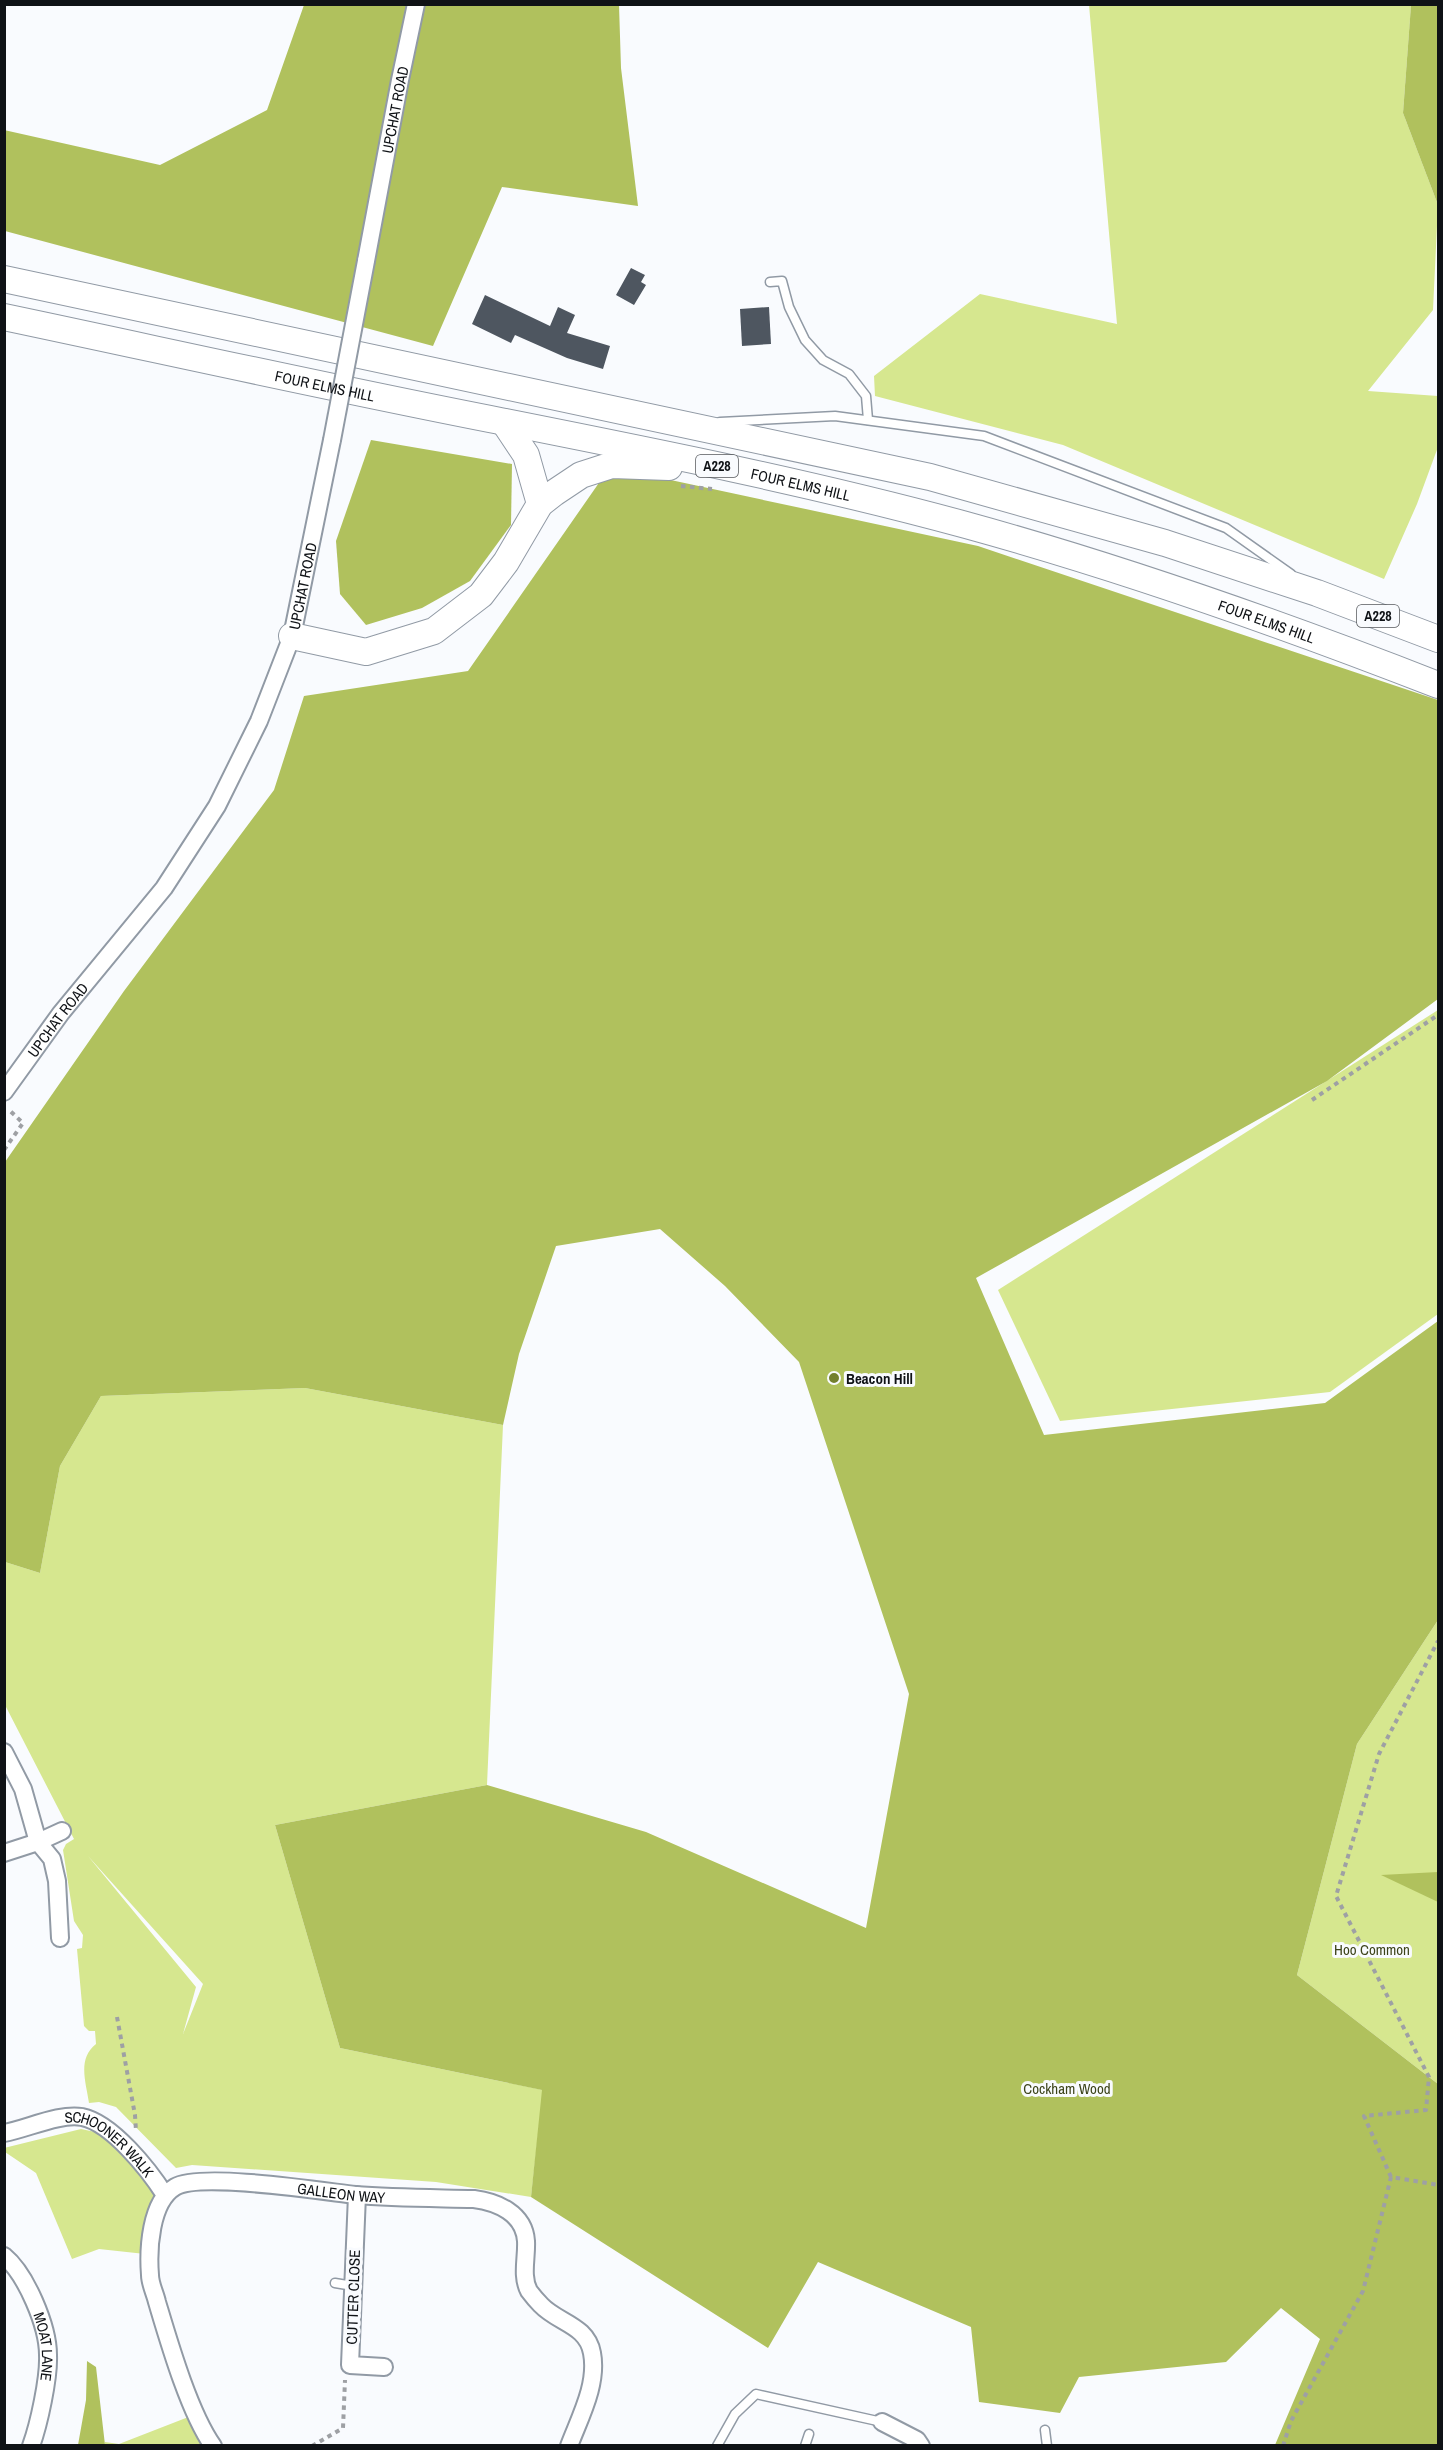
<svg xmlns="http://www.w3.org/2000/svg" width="1443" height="2450" font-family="'Archivo Narrow',sans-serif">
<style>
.green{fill:#d6e78f;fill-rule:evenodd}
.forest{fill:#b0c15d}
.building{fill:#4e5660}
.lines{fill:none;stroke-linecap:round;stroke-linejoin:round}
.lane-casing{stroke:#919aa5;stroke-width:11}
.street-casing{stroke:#919aa5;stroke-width:20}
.primary-casing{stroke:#919aa5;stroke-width:28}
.path{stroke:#9ea0a4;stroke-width:4;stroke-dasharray:4.5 4.5;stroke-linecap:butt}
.lane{stroke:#fff;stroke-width:8}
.street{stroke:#fff;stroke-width:16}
.primary{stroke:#fff;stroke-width:26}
.street-bridge-casing{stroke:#919aa5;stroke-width:20;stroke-linecap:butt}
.street-bridge{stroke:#fff;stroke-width:16}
.poi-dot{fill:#73802e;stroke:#f9fbfe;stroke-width:2}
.labels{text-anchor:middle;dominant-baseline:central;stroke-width:6;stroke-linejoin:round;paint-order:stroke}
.shield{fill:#f9fbfe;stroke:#55585c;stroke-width:1.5}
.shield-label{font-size:14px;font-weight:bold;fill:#0f1216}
.street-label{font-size:15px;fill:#0f1216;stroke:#f9fbfe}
.poi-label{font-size:15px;font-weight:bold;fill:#0f1216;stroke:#f9fbfe;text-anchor:start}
.park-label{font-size:15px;fill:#3c4319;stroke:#f9fbfe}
</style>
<rect width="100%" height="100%" fill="#f9fbfe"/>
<g class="green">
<polygon points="1089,5 1411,5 1403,113 1438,205 1433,310 1368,391 1438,396 1438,447 1417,504 1384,579 1063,445 875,396 874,376 980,294 1117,324"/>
<polygon points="1438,1010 1438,1314 1330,1392 1060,1421 998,1290"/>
<path d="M 305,1388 L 503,1425 L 487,1785 L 275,1825 L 340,2048 L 543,2090 L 531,2197 L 436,2182 L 192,2165 L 176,2168 L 116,2107 L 99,2102 L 89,2103 C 86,2082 77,2059 96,2044 L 95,2031 L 89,2031 L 84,2026 L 77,1949 L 82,1948 L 83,1935 L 74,1921 L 63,1850 L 66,1844 L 74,1839 L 5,1705 L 5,1562 L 40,1573 L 60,1466 L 101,1396 ZM 88,1856 L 203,1984 L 183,2034 L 196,1987 Z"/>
<polygon points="1438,1620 1438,2084 1297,1975 1357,1744"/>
<polygon points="81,2129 100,2133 152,2187 154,2194 144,2226 145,2254 99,2249 72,2259 36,2173 5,2152 4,2148"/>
<polygon points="191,2416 204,2444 202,2446 105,2446 105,2442 119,2444"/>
</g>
<g class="forest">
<polygon points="304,5 619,5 621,68 638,206 502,187 433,346 5,231 4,130 160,165 267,110"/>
<polygon points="1411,5 1438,5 1438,205 1403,113"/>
<polygon points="371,440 512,464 511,525 470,581 422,608 366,625 340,594 336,541"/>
<polygon points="610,467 978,546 1438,700 1438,999 1327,1081 976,1278 1044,1435 1325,1403 1438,1321 1438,1620 1357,1744 1297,1975 1438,2084 1438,2445 1275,2445 1320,2339 1281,2308 1226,2362 1079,2377 1060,2413 979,2402 971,2327 818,2262 768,2348 531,2197 542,2090 340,2048 275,1825 487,1785 646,1832 866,1928 909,1694 799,1362 725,1286 660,1229 556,1246 519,1354 503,1425 305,1388 101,1396 60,1466 40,1573 5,1562 5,1162 124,991 274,790 304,696 468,671"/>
<polygon points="1438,1872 1438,1902 1381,1875"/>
<polygon points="87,2361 96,2367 105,2445 78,2445 86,2400"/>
</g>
<g class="building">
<polygon points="631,268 645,275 641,282 646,285 634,305 616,295"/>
<polygon points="485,295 550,326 558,307 575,315 567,333 610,346 603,369 567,358 515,335 511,343 472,324"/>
<polygon points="769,307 771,344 742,346 740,309"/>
</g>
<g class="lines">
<defs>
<g id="lane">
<polyline points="770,282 782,281 789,307 805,340 823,360 849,374 866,396 868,420"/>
<polyline points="720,422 835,416 984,436 1226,528 1291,574"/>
<polyline points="335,2283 353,2286"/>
<polyline points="1045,2430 1047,2446"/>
<polyline points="717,2446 735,2414 756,2394 882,2422"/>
<polyline points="805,2446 809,2434"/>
</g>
<g id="street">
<path id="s1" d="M 366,261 L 400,80 L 416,4"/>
<path id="s2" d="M 4,1092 L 61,1013 L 164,888 L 217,806 L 259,721 L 292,636 L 332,440"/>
<polyline points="4,1752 23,1789 38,1842 52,1859 57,1881 60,1938"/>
<polyline points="4,1853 38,1842 62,1831"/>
<path id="s3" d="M 4,2133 C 27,2129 59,2113 82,2117 C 112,2123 149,2170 165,2195"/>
<polyline points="357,2195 350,2365 384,2367"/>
<path id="s4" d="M 4,2256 C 26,2274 48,2326 48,2355 C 49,2378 39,2424 31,2446"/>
<polyline points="882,2422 917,2440 921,2446"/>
<path id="s5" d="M 213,2446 C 189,2412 169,2342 157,2302 C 155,2293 150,2284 150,2275 C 148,2250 150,2202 175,2187 C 200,2172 321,2191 355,2195 C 394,2198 434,2198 474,2199 C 497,2202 524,2213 526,2241 C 527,2257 521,2276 529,2291 C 532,2295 537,2301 541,2305 C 558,2323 587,2325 592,2353 C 598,2384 580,2417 569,2446"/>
</g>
<g id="primary">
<polyline points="4,279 930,477 1165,543 1317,593 1438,639"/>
<path id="s6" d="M 4,317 C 170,352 335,389 500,421 C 656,452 812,483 966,525 C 1126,569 1284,625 1438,685"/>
<polyline points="504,422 526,455 540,504"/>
<polyline points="292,636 366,652 434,631 481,595 506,562 540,504 554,493 581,475 612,465 669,467"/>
</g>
</defs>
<use href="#lane" class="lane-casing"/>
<use href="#street" class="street-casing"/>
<use href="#primary" class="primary-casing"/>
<g class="path">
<polyline points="681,486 712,489"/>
<polyline points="1312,1100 1438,1015"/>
<polyline points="4,1150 23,1123 8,1109"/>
<polyline points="117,2017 135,2115 136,2131"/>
<polyline points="1391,2177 1364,2116 1426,2110 1429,2077 1336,1896 1379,1754 1438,1641"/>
<polyline points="312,2446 343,2428 345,2380"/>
<polyline points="1283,2446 1291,2421 1363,2291 1391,2177 1438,2185"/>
</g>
<use href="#lane" class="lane"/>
<use href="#street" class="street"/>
<use href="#primary" class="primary"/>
<defs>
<polyline id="street-bridge" points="332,440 366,261"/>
</defs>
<use href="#street-bridge" class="street-bridge-casing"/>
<use href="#street-bridge" class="street-bridge"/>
</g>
<circle class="poi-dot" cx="834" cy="1378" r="6"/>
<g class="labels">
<g class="shield">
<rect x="696" y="455" width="42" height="22" rx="4.5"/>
<rect x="1357" y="605" width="42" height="22" rx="4.5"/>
</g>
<g class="shield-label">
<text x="717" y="466">A228</text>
<text x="1378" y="616">A228</text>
</g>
<g class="street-label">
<text stroke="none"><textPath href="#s1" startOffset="154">UPCHAT ROAD</textPath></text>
<text stroke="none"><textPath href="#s6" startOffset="328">FOUR ELMS HILL</textPath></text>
<text stroke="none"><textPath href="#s6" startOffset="814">FOUR ELMS HILL</textPath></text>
<text stroke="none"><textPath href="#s2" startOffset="594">UPCHAT ROAD</textPath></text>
<text stroke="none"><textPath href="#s6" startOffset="1300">FOUR ELMS HILL</textPath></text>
<text stroke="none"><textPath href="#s2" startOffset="90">UPCHAT ROAD</textPath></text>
<text stroke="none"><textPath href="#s3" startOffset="117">SCHOONER WALK</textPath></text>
<text stroke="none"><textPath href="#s5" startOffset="446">GALLEON WAY</textPath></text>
<text transform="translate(353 2297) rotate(-88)">CUTTER CLOSE</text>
<text stroke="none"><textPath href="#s4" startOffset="102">MOAT LANE</textPath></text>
</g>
<g class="poi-label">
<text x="846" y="1378">Beacon Hill</text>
</g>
<g class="park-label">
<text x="1372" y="1949">Hoo Common</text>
<text x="1067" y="2088">Cockham Wood</text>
</g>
</g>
<rect width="1443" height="2450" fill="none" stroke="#0f1216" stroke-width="12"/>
</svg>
